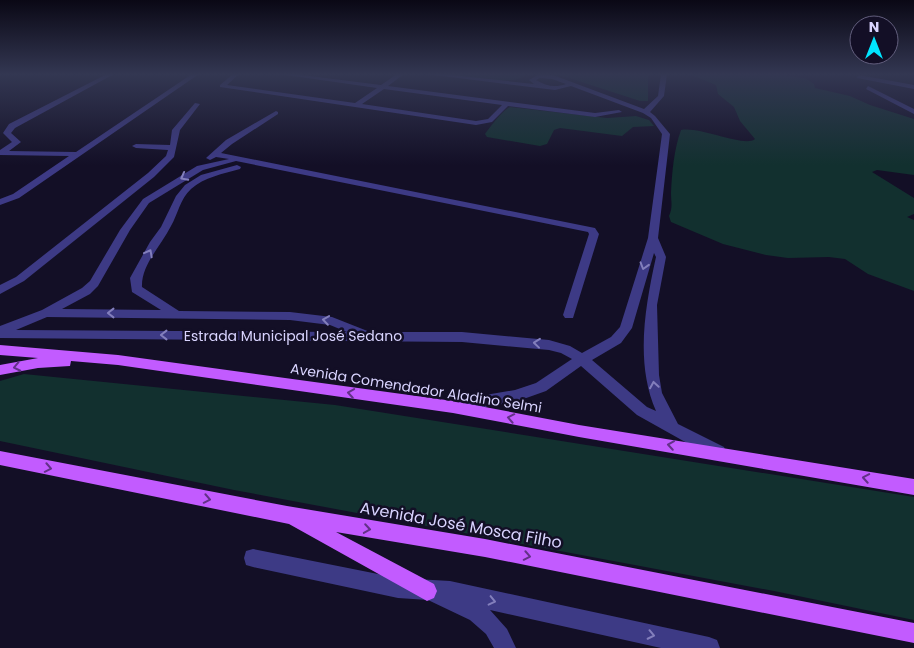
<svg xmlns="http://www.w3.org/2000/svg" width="914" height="648" font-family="Poppins,sans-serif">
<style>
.green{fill:#12302f}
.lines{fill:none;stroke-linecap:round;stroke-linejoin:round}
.minor{fill:#3d3a85;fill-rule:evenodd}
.major{fill:#c25bff;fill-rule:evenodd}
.oneway{stroke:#837fbc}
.oneway2{stroke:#623188}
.labels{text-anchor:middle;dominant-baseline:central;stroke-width:5;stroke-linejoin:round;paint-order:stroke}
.street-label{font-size:14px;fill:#d9d4ff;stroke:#130f26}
.near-street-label{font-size:16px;fill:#d9d4ff;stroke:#130f26}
</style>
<rect width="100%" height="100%" fill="#130f26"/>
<g class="green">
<path d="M 447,74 L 524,74 L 525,75 C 515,87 462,76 447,74 Z"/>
<polygon points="557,74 648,74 648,101 640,101"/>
<path d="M 689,74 L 789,74 L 786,76 L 805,78 L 814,84 L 815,88 L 850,96 L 870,105 L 914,119 L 914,175 L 877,170 L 872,172 L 914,198 L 914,214 L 907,217 L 914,220 L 914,291 L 868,274 L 845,259 L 829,257 L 788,258 L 766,255 L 723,244 L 671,222 L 669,216 C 673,207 671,202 671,193 C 672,172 674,149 681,130 C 700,126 745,148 755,139 L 740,121 L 734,107 L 718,94 L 716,85 Z"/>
<path d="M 510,107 L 607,118 L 636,116 L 649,120 L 654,126 L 633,127 L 622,136 L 560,128 L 554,130 L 547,144 L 540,146 L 487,137 L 485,134 C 490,127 503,110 510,107 Z"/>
<polygon points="24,374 335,405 914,497 914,620 774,591 234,490 0,441 0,381"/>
</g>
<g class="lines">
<g class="minor">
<polygon points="107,74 114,74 15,128 11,133 21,142 9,151 76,152 192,74 199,74 19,198 0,205 0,199 13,194 69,156 0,155 0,150 12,142 3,133 9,124"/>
<path d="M 233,74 L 239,74 L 227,85 L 355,103 L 377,88 L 279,74 L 294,74 L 381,85 L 397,74 L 404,74 L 388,86 L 595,113 L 619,110 L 622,112 L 595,117 L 508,106 L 492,122 L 476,125 L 220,87 L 220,85 ZM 384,89 L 502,105 L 488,119 L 476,121 L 362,104 Z"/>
<path d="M 426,74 L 443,74 L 534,84 L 529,80 L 539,74 L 553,75 L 644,109 L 658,96 L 661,74 L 667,74 L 664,96 L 650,112 L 655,116 L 670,134 L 658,238 L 666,257 L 657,305 L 659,375 L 662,393 L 678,424 L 724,447 L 726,452 L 724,457 L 718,459 L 712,457 L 637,415 L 581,366 L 546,391 L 515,402 L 456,412 L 451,410 L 449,406 L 451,402 L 456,400 L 515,390 L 536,383 L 572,359 L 561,353 L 549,350 L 462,342 L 0,338 L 0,326 L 42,310 L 82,288 L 90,281 L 120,230 L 143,199 L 197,166 L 229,159 L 216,157 L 210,160 L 206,158 L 226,140 L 276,111 L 278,112 L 278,114 L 232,144 L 221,153 L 595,228 L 599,234 L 573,318 L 565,318 L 563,315 L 589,234 L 588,232 L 236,161 L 203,170 L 149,203 L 130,230 L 98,286 L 90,294 L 62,309 L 161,310 L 132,292 L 130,278 L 150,242 L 161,227 L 176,196 L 185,185 L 201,175 L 237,165 L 241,167 L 240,169 C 223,174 204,177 191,189 C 180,199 178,214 171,226 C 161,246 141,265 142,287 L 179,311 L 290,312 L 332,317 L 370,332 L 462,332 L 549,340 L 570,346 L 582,353 L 611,337 L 620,327 L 648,238 L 662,134 L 651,118 L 643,113 L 571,86 L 555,90 ZM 540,78 L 552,79 L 566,84 C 555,88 546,86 536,80 ZM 654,253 L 656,257 C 645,307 635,363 656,411 L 647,407 L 592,360 L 621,343 L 632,328 ZM 47,317 L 290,320 L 330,325 L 347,332 L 16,330 Z"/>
<polygon points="859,75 914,85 914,89 857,78"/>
<polygon points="868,86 914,109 914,114 866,89"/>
<polygon points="195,103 200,104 180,130 174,157 154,177 24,281 0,294 0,285 16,277 148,173 166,156 168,150 136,148 132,146 136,144 170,145 172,130"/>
<polygon points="253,549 398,578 450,581 709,637 717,640 720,648 661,648 490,610 507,629 516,648 494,648 486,634 470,620 428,600 398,598 253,567 246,565 244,558 246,551"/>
</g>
<g class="major">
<polygon points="0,345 118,355 453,401 579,425 914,479 914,495 579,437 453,413 118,365 71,361 70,366 38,368 0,375 0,365 38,358 0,355"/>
<polygon points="0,451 287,506 485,539 914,623 914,643 485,557 336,532 434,584 437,591 434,598 427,601 289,524 0,465"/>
</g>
</g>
<defs><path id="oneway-chevron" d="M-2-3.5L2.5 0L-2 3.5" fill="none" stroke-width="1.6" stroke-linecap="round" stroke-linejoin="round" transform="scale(1.25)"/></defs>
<g class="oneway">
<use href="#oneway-chevron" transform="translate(184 177) rotate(152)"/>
<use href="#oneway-chevron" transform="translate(149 253) rotate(-62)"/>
<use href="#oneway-chevron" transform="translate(644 266) rotate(107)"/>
<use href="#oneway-chevron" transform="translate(111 313) rotate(-180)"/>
<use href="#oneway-chevron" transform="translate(326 320) rotate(-172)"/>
<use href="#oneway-chevron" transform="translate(164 335) rotate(-180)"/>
<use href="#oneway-chevron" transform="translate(537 343) rotate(-174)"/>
<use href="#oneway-chevron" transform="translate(654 385) rotate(-99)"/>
<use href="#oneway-chevron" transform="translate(492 601) rotate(13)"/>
<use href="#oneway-chevron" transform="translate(651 635) rotate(12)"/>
</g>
<g class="oneway2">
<use href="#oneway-chevron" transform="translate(17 367) rotate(168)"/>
<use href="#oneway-chevron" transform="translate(351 393) rotate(-171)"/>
<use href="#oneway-chevron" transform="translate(511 418) rotate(-169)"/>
<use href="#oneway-chevron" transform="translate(671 445) rotate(-171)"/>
<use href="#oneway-chevron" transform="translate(48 468) rotate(11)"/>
<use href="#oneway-chevron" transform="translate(866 478) rotate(-170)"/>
<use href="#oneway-chevron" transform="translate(207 499) rotate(11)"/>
<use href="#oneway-chevron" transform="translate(367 529) rotate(9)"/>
<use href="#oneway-chevron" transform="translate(527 556) rotate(11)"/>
</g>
<linearGradient id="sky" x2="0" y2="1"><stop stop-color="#0a0815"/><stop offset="0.45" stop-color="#333752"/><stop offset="1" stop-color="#333752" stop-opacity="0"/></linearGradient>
<rect width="914" height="165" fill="url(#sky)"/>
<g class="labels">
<g class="street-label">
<text x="293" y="336">Estrada Municipal José Sedano</text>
<text transform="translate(416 388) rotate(9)">Avenida Comendador Aladino Selmi</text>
</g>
<g class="near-street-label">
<text transform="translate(461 525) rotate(10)">Avenida José Mosca Filho</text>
</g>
</g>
<g transform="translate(874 40)"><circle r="24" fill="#130f26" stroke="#625e7d"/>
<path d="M0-4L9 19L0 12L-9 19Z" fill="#00e5ff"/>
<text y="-8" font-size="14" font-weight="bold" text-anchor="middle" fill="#d9d4ff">N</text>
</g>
</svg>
